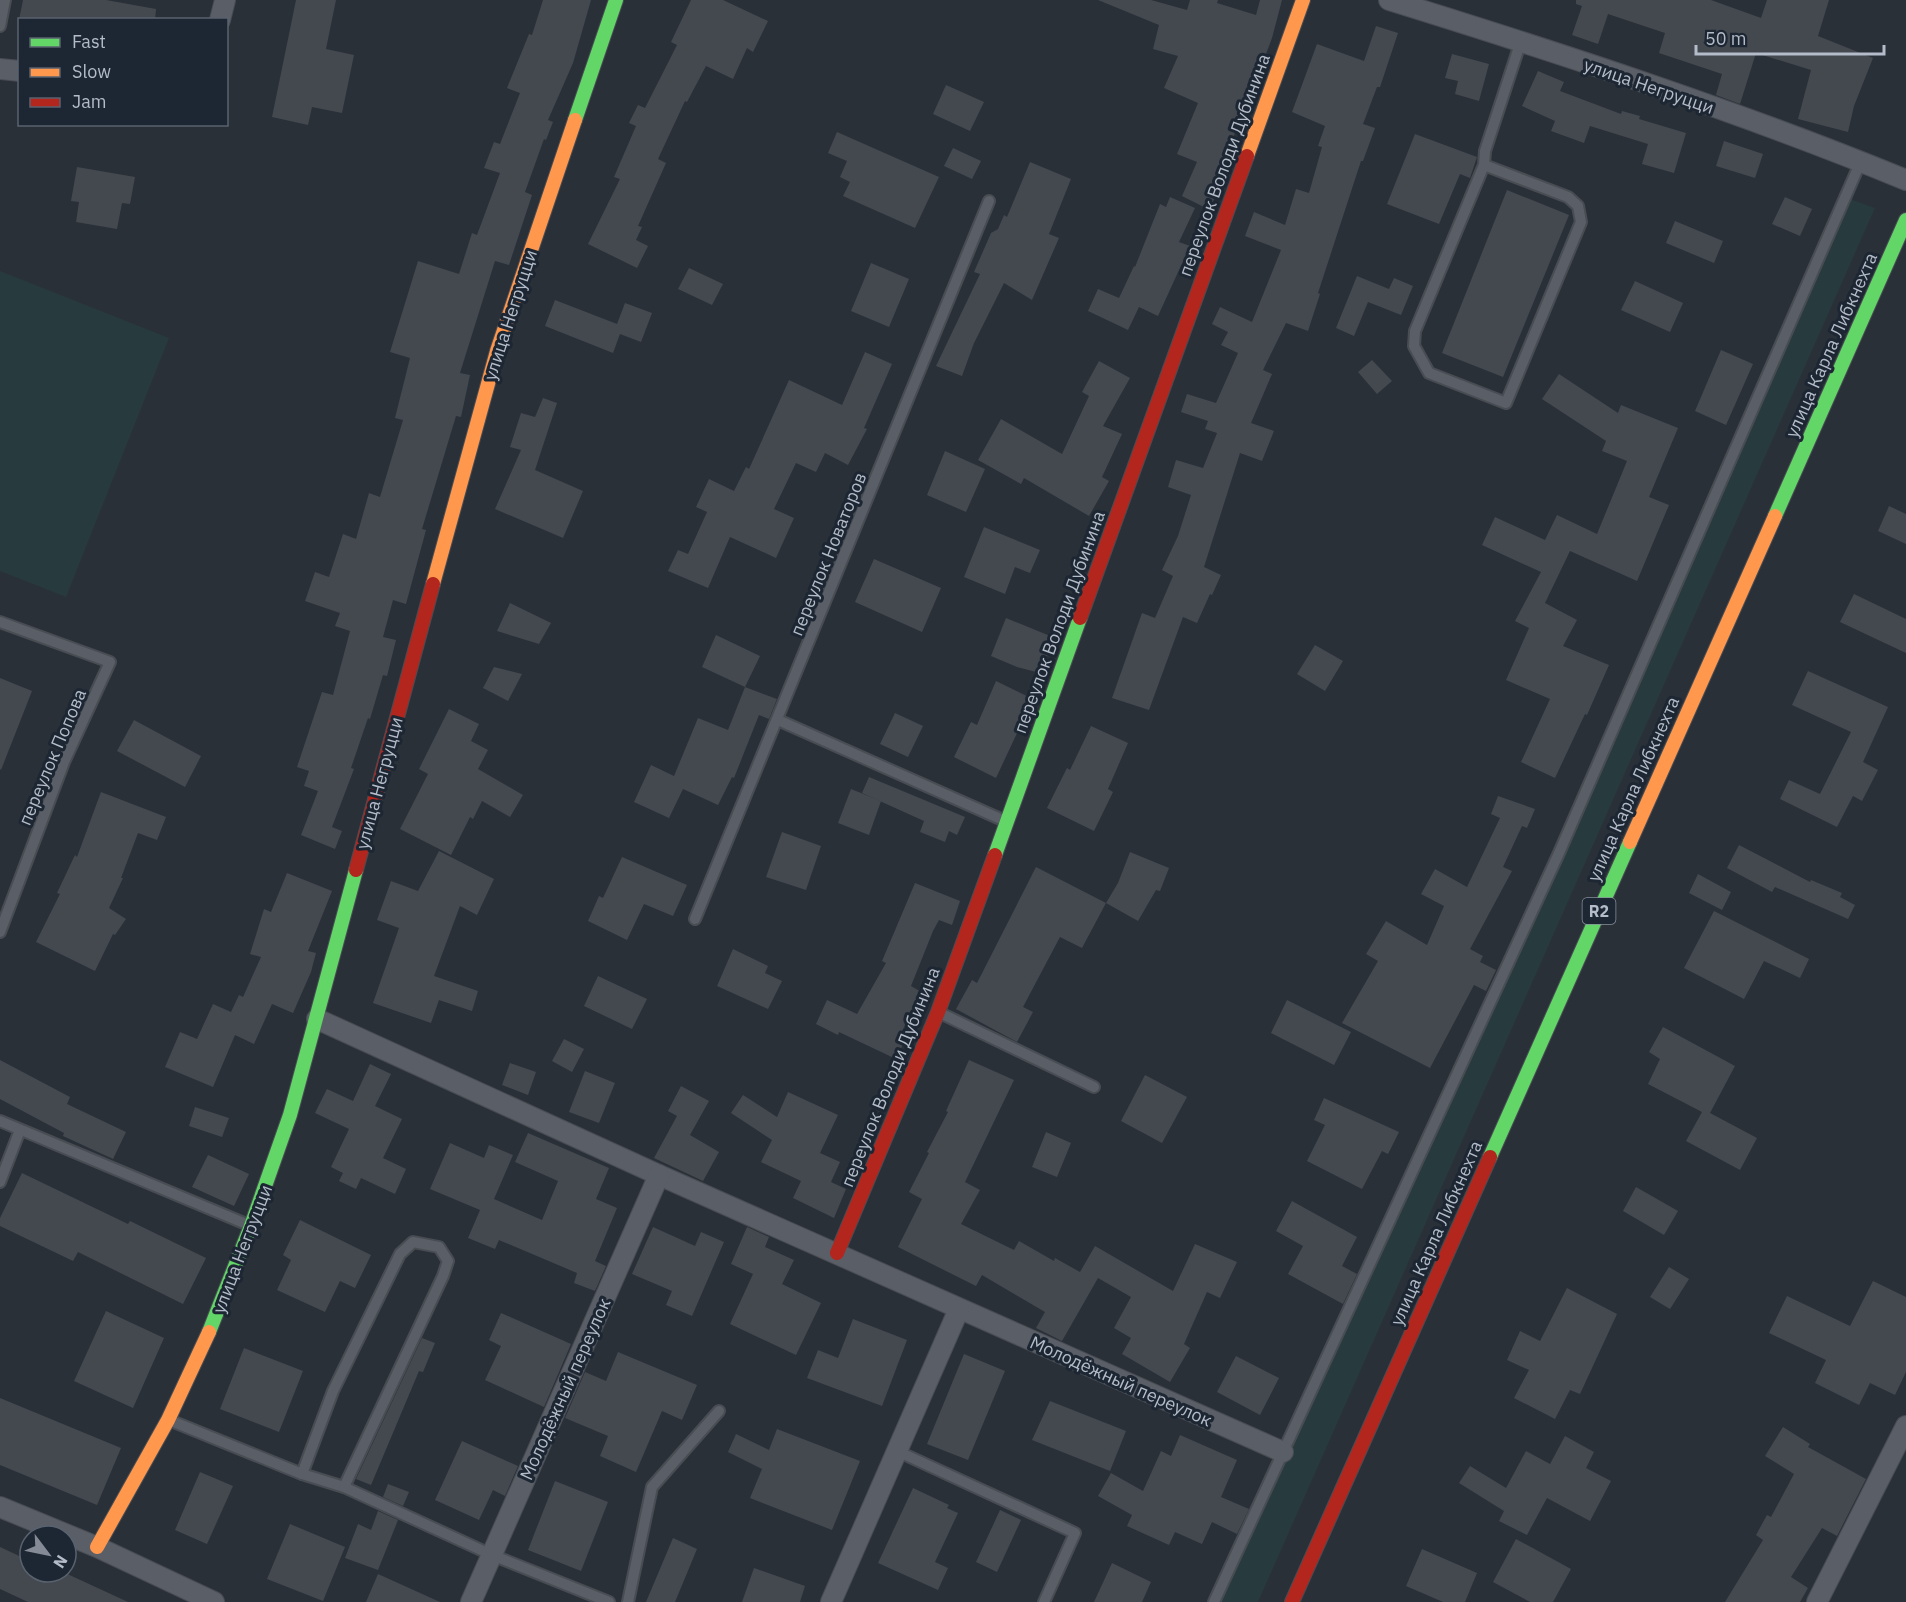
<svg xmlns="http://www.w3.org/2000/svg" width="1906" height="1602" font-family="'IBM Plex Sans',sans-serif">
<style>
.green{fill:#273a3e}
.building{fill:#444950}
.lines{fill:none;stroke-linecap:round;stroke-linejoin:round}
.lane-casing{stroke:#484c53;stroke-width:14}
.street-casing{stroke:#484c53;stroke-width:22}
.fast-casing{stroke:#484c53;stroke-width:16}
.slow-casing{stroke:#484c53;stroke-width:16}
.jam-casing{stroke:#484c53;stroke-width:16}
.lane{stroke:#5a5e66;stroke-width:10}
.street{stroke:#5a5e66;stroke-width:20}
.fast{stroke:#63d668;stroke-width:14}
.slow{stroke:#ff974d;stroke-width:14}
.jam{stroke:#b3261e;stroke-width:14}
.labels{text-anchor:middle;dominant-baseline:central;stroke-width:6;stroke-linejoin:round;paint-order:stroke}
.shield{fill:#1d2633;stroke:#878f9c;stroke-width:1.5}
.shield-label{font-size:16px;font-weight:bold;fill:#b4bcc9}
.street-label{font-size:18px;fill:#b4bcc9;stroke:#1d2633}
</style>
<rect width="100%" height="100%" fill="#2a3038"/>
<g class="green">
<polygon points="1844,197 1875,208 1258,1602 1214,1602 1559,853"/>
<polygon points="0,271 169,338 66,597 0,571"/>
</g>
<g class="building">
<polygon points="23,0 106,0 156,9 155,20 19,20"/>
<polygon points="296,0 336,0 326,49 354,55 342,113 312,107 308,125 272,117"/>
<polygon points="543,0 591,0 573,63 548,120 553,122 546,140 544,139 525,192 532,195 509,265 495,261 460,373 470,375 461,417 456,416 422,529 426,530 406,604 393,600 383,637 396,640 387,676 383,675 370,719 368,718 351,768 354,769 332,827 342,831 335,849 301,835 318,791 304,786 309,771 297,767 322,692 333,695 350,631 335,626 340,613 305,601 315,572 329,577 343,534 356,539 369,493 380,497 403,420 395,418 410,358 390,352 418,261 459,274 472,233 477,235 500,173 484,168 494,142 500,144 520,93 507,88 529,34 532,35"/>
<polygon points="691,0 723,0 768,21 753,52 747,48 733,79 706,66 687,102 685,101 658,159 666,163 638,226 642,227 636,240 648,246 637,268 588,244 620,179 614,177 636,126 629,123 638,105 645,108 677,45 671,42"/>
<polygon points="1098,0 1151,0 1187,10 1190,0 1218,0 1217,3 1256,15 1260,0 1282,0 1272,38 1253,89 1227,152 1230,154 1210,210 1182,196 1197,162 1177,154 1198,103 1164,88 1178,56 1153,49 1159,25"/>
<polygon points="1576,0 1711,0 1761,18 1767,0 1829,0 1818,36 1873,58 1854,106 1848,132 1798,119 1811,70 1756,53 1740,104 1716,95 1722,74 1659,53 1665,33 1608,14 1598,44 1572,35 1582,6 1576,4"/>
<polygon points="1376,26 1398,33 1380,87 1377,87 1363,124 1375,128 1363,161 1361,161 1318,293 1320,294 1308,331 1286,323 1263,370 1272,374 1251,423 1274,431 1262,461 1240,453 1204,567 1221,575 1212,595 1210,594 1197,623 1183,617 1149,710 1112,698 1142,613 1155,618 1173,576 1162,570 1178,536 1191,495 1168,487 1176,460 1203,468 1217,433 1205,429 1208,421 1181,412 1187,394 1216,403 1238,353 1221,345 1228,332 1212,324 1220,307 1252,322 1281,250 1245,236 1254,212 1285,225 1296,189 1309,193 1322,147 1318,146 1325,126 1292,112 1317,44 1364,61"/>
<polygon points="1452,54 1489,64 1479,101 1455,94 1458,81 1445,78"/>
<polygon points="1538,71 1564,82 1560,91 1621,114 1622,111 1640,116 1639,119 1686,133 1674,173 1642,164 1648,144 1590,126 1584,143 1551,131 1555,121 1522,106"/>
<polygon points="946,85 984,102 970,131 933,114"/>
<polygon points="837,132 939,177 915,228 843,196 850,182 840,177 847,161 828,153"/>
<polygon points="1415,134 1477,157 1470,178 1460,174 1439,224 1387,204"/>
<polygon points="1724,141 1763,154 1755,178 1716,166"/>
<polygon points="953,148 981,161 972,179 944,166"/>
<polygon points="1030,162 1071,179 1049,234 1059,238 1032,300 1004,283 974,343 962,376 936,366 980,274 974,272 991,233 998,229 1004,215 1007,217"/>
<polygon points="77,167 135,177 130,204 122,203 117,229 76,222 79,202 71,201"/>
<polygon points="1507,190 1569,215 1503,377 1442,353"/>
<polygon points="1170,197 1195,208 1179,242 1190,246 1158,316 1139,307 1128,330 1088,311 1098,289 1119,298 1134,266 1135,267 1160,204 1166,207"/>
<polygon points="1785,197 1812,209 1800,236 1772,224"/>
<polygon points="1675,221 1723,241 1714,263 1666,243"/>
<polygon points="871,263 909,279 889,327 851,311"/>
<polygon points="689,268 723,284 712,305 678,289"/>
<polygon points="1357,276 1389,289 1394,278 1413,286 1401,315 1368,302 1354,336 1336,328"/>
<polygon points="1635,281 1683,303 1670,332 1621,310"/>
<polygon points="555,300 617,324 625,303 652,313 641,342 620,334 613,353 545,326"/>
<polygon points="1721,350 1753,364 1726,425 1695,411"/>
<polygon points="865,352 892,364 864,428 867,429 848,465 825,453 816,472 796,463 774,509 794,518 776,558 730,537 708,588 668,571 678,550 688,554 707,512 696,507 709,479 734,491 746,467 749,469 789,380 842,405"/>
<polygon points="1372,360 1392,381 1377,394 1358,372"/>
<polygon points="1099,361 1130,378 1103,426 1122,434 1102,477 1109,481 1089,516 1024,478 1021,484 978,460 1001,419 1062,454 1089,396 1082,392"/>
<polygon points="1559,374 1618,413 1621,405 1678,428 1649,497 1669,505 1637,581 1570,551 1545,603 1577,620 1563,646 1609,665 1587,715 1585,714 1555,778 1521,762 1550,699 1506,680 1529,628 1515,621 1541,572 1482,545 1495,517 1545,540 1557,515 1597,534 1627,461 1602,451 1606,441 1542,399"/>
<polygon points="543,398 557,403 535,470 583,491 563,538 495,509 521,450 510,447 521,413 535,417"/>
<polygon points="945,451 985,469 966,512 927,495"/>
<polygon points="1889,506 1906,514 1906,544 1878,531"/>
<polygon points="984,527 1040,550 1030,573 1015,567 1005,594 964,577"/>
<polygon points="874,559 941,588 922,632 855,602"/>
<polygon points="1854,594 1906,619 1906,653 1840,622"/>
<polygon points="510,603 551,623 539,644 497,631"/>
<polygon points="1006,618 1055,638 1040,673 1017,667 991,656"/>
<polygon points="716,635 760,656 745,687 702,667"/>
<polygon points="1315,645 1343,661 1325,691 1297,674"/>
<polygon points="494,667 522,674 508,701 483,688"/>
<polygon points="1808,671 1888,707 1863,762 1878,770 1862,801 1853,796 1837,827 1780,799 1789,780 1820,794 1851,732 1792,705"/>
<polygon points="0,678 32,691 1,770 0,769"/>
<polygon points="996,681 1033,699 996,778 954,757 971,722 977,725"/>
<polygon points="745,687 777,699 769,719 759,715 734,778 732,777 718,805 683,789 669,818 634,802 651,765 674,776 698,718 728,730"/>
<polygon points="449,709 479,724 471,741 488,750 478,769 523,795 510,817 482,801 473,819 470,817 451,855 400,829 428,774 419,769"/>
<polygon points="895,713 923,726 908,757 880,744"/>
<polygon points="134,720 201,756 185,787 117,751"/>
<polygon points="1091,726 1128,743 1108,789 1113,792 1094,831 1047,808 1067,768 1070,770"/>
<polygon points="869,777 965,817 957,835 949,831 945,842 920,832 924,821 862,793"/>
<polygon points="851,789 881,801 869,835 838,823"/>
<polygon points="101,792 166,817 157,840 138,833 121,878 123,878 109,908 126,919 115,935 113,934 95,971 36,942 60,894 57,893 75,855 77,857"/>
<polygon points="1498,796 1535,809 1527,828 1522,826 1503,867 1512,871 1470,949 1483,956 1480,962 1496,970 1486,991 1474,985 1430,1068 1342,1023 1378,961 1366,954 1386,921 1427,945 1444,906 1421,894 1435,869 1467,887 1500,818 1491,814"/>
<polygon points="782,832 821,846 806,890 766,877"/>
<polygon points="1739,845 1810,882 1811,880 1842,893 1840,897 1855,905 1848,919 1775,887 1772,892 1727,868"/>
<polygon points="439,851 494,879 477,915 460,906 434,976 478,991 472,1011 439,1000 431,1023 373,1003 399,928 377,920 391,881 418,891"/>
<polygon points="1130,852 1169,868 1160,891 1156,890 1138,921 1106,903 1118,883"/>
<polygon points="622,857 687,885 673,916 644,904 627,940 588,921 599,896 603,898"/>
<polygon points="1036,867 1106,903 1082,948 1060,937 1023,1007 1033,1012 1017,1042 956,1009 972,980 977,983"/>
<polygon points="287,873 332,891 308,951 316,953 311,972 293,1013 272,1004 254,1044 235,1035 213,1087 165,1067 180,1032 197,1039 213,1004 231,1012 239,995 243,997 261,957 250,954 264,909 271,912"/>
<polygon points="1698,874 1731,892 1722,910 1689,893"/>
<polygon points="915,883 960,901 952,925 939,920 933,931 911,986 923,993 900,1035 906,1038 896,1059 839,1032 838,1035 816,1024 827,1000 857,1014 886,963 882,961"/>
<polygon points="1714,911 1809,959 1800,978 1764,961 1744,999 1684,968"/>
<polygon points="733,949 768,966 765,973 782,981 768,1009 717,986"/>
<polygon points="598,976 647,999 632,1029 584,1006"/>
<polygon points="1287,1000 1351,1032 1334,1065 1271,1033"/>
<polygon points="1663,1027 1735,1066 1710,1113 1757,1138 1740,1170 1686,1141 1702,1112 1648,1084 1660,1059 1649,1052"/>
<polygon points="564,1039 584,1049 572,1072 552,1061"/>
<polygon points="0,1060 70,1097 67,1104 126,1132 113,1159 63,1136 64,1133 0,1099"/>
<polygon points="969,1060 1014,1080 965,1182 980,1190 961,1224 1014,1250 1019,1241 1054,1261 1055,1258 1080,1272 1095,1246 1173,1291 1195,1244 1237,1262 1220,1298 1207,1292 1184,1344 1190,1348 1170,1382 1122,1354 1131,1338 1114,1328 1131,1297 1098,1278 1062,1341 1036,1328 1045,1312 982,1275 976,1286 898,1247 922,1199 909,1192 929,1153 927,1152 948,1112 946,1111"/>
<polygon points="510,1063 536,1072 528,1095 502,1085"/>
<polygon points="370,1064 391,1074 375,1106 402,1119 383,1158 406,1169 395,1194 361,1178 356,1189 339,1181 343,1173 331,1167 349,1129 315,1113 327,1089 353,1101"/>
<polygon points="585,1071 615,1083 599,1123 569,1112"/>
<polygon points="1145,1075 1187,1097 1162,1143 1121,1121"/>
<polygon points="681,1086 709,1101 690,1135 719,1152 703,1181 654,1158 677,1116 668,1111"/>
<polygon points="788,1092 838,1115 820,1153 840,1162 831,1182 846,1189 834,1218 793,1198 801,1181 761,1162 772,1140 731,1113 743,1095 777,1117"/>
<polygon points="1324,1098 1399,1132 1388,1154 1382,1151 1362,1189 1307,1161 1325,1125 1314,1120"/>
<polygon points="195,1107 229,1118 222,1137 189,1126"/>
<polygon points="1046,1132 1071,1143 1057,1177 1032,1167"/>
<polygon points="528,1133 609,1168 596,1199 617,1208 595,1261 606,1266 595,1291 574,1283 577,1273 499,1240 495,1249 468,1238 480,1210 430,1189 450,1143 484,1158 489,1145 513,1155 494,1199 542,1220 558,1181 515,1162"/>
<polygon points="208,1155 249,1174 234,1206 192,1187"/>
<polygon points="22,1173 128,1224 130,1221 206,1258 183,1304 78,1252 73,1261 0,1226 0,1218"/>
<polygon points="1636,1187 1678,1211 1664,1235 1623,1211"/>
<polygon points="1292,1201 1357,1237 1342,1266 1357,1274 1343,1304 1288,1274 1303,1246 1276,1231"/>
<polygon points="300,1220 371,1255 355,1288 340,1281 325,1312 277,1290 291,1260 283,1255"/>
<polygon points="653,1227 695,1246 701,1232 724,1242 692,1316 666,1305 672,1291 632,1274"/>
<polygon points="747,1227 769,1237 765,1247 794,1260 782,1284 821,1303 796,1355 730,1324 753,1274 731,1264"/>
<polygon points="1669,1267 1689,1279 1670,1309 1650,1297"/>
<polygon points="1873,1281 1906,1297 1906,1372 1895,1395 1870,1383 1859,1405 1815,1383 1826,1360 1769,1333 1787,1296 1850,1326"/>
<polygon points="1567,1288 1617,1314 1580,1394 1570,1390 1555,1419 1514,1398 1529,1370 1507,1360 1520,1331 1540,1341"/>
<polygon points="106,1311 164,1338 133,1408 74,1381"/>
<polygon points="501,1313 571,1344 544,1407 485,1380 501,1346 489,1340"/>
<polygon points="853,1319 907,1340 882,1406 807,1378 818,1350 838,1358"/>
<polygon points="422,1338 435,1343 423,1372 419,1371 371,1485 356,1479"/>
<polygon points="244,1348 303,1371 279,1432 220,1409"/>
<polygon points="618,1352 697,1385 682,1420 662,1411 636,1472 600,1456 608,1436 565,1418 585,1372 606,1381"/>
<polygon points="964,1354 1005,1371 968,1460 927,1444"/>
<polygon points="1236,1356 1279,1378 1260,1415 1217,1392"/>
<polygon points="0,1398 121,1448 97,1505 0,1465"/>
<polygon points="1050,1401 1126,1431 1110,1471 1032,1440"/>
<polygon points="1783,1427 1810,1444 1808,1447 1866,1479 1837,1536 1822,1528 1791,1577 1808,1588 1800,1602 1725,1602 1763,1540 1756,1535 1767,1515 1771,1517 1794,1474 1765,1456"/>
<polygon points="777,1429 860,1461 832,1530 750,1498 762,1469 728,1452 736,1434 769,1450"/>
<polygon points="1180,1435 1237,1460 1221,1497 1249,1509 1237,1534 1212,1522 1202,1544 1175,1532 1169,1545 1127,1526 1132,1515 1098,1496 1111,1473 1143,1491 1161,1451 1171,1456"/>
<polygon points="1565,1436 1594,1452 1586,1468 1611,1481 1590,1521 1547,1498 1527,1535 1499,1521 1504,1511 1459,1483 1470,1466 1506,1488 1526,1451 1550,1464"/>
<polygon points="462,1441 518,1466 505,1496 493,1490 479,1520 435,1500"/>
<polygon points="200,1472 233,1486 207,1544 175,1530"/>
<polygon points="555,1481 608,1502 581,1571 528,1550"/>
<polygon points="388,1484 409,1492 403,1506 383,1497"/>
<polygon points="913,1488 949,1505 947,1508 958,1513 935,1562 948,1568 938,1590 878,1563"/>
<polygon points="1000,1510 1021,1520 997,1572 976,1562"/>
<polygon points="378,1511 398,1520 378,1570 345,1558 358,1524 371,1530"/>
<polygon points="290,1524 345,1547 323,1601 267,1579"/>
<polygon points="673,1538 697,1549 675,1602 646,1602"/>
<polygon points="1516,1539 1571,1569 1553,1602 1530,1602 1493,1582"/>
<polygon points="0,1547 30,1561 30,1572 63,1572 128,1602 28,1602 0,1589"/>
<polygon points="1422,1549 1477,1573 1465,1602 1443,1602 1406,1586"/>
<polygon points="1112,1563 1151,1582 1142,1602 1094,1602"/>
<polygon points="754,1568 805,1586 800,1602 742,1602"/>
<polygon points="378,1574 440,1602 366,1602"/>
</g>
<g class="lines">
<defs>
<g id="lane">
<polyline points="0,26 5,0"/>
<polyline points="1484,165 1568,197 1578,206 1581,222 1506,403 1429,373 1414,346 1415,331 1484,165 1485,151 1521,41"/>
<polyline points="0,622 110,662 64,762 0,932"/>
<polyline points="778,720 1005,821"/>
<polyline points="695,919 989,201"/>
<polyline points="938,1012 1094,1087"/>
<polyline points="0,1121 251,1226"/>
<polyline points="0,1182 20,1130"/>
<polyline points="169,1420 302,1474 344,1487 492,1555 609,1602"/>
<polyline points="897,1451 1075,1533 1044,1602"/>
<polyline points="302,1474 333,1391 400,1254 413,1242 439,1247 448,1261 443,1276 344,1487"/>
<polyline points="628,1602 652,1487 719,1411"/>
<polyline points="1214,1602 1559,853 1861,161"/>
</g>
<g id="street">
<path d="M 1389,0 C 1563,54 1738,111 1906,180"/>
<polyline points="220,20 225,0"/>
<polyline points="0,69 20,71"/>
<polyline points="317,1019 659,1175 1283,1452"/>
<polyline points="0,1507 97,1547 214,1602"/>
<polyline points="471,1602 659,1175"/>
<polyline points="831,1602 959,1309"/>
<polyline points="1817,1602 1906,1426"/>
</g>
<g id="fast">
<polyline points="575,120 616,0"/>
<polyline points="1775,516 1906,220"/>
<polyline points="995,855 1080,618"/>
<polyline points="1490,1157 1630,842"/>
<polyline points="209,1332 251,1226 290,1115 356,870"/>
</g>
<g id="slow">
<polyline points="1247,156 1303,0"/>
<polyline points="433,584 497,351 575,120"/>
<polyline points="1630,842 1775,516"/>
<polyline points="97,1547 168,1420 209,1332"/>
</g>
<g id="jam">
<polyline points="1080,618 1247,156"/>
<polyline points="356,870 433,584"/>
<polyline points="837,1253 938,1012 995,855"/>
<polyline points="1292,1602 1490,1157"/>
</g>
</defs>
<use href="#lane" class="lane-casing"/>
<use href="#street" class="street-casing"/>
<use href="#fast" class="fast-casing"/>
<use href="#slow" class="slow-casing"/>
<use href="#jam" class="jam-casing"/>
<use href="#lane" class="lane"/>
<use href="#street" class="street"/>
<use href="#fast" class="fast"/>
<use href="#slow" class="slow"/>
<use href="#jam" class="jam"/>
</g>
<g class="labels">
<rect class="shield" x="1582.5" y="898" width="33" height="26" rx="4.5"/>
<g class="shield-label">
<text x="1599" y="911">R2</text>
</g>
<g class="street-label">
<text transform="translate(1649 86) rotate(19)">улица Негруцци</text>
<text transform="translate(1224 165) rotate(-70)">переулок Володи Дубинина</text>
<text transform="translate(510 315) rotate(-72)">улица Негруцци</text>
<text transform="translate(1831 345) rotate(-66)">улица Карла Либкнехта</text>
<text transform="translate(828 554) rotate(-68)">переулок Новаторов</text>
<text transform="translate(1059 622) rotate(-70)">переулок Володи Дубинина</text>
<text transform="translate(52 757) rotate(-67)">переулок Попова</text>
<text transform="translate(379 783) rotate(-75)">улица Негруцци</text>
<text transform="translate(1633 789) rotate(-66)">улица Карла Либкнехта</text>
<text transform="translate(890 1077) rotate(-68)">переулок Володи Дубинина</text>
<text transform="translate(1436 1233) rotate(-66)">улица Карла Либкнехта</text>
<text transform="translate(242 1249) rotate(-69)">улица Негруцци</text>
<text transform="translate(1121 1381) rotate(24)">Молодёжный переулок</text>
<text transform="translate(565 1389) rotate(-66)">Молодёжный переулок</text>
</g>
</g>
<rect x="18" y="18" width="210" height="108" fill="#1d2633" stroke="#59626f" stroke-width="1.5"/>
<rect x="30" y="38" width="30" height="9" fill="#63d668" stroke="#59626f" stroke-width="1.5"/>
<text x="72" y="48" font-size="18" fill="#b4bcc9">Fast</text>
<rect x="30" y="68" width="30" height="9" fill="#ff974d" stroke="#59626f" stroke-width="1.5"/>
<text x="72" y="78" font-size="18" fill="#b4bcc9">Slow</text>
<rect x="30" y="98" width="30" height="9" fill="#b3261e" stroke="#59626f" stroke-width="1.5"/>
<text x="72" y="108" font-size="18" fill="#b4bcc9">Jam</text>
<g transform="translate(48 1554) rotate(122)"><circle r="28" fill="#1d2633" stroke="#59626f" stroke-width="1.5"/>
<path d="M0-4.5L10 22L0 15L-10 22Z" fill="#848b96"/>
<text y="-9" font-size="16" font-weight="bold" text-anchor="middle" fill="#b4bcc9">N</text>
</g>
<path d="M1696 45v9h188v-9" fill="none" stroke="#b4bcc9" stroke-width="3"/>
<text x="1705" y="45" font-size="18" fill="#b4bcc9" stroke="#1d2633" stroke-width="4.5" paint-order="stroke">50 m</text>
</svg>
